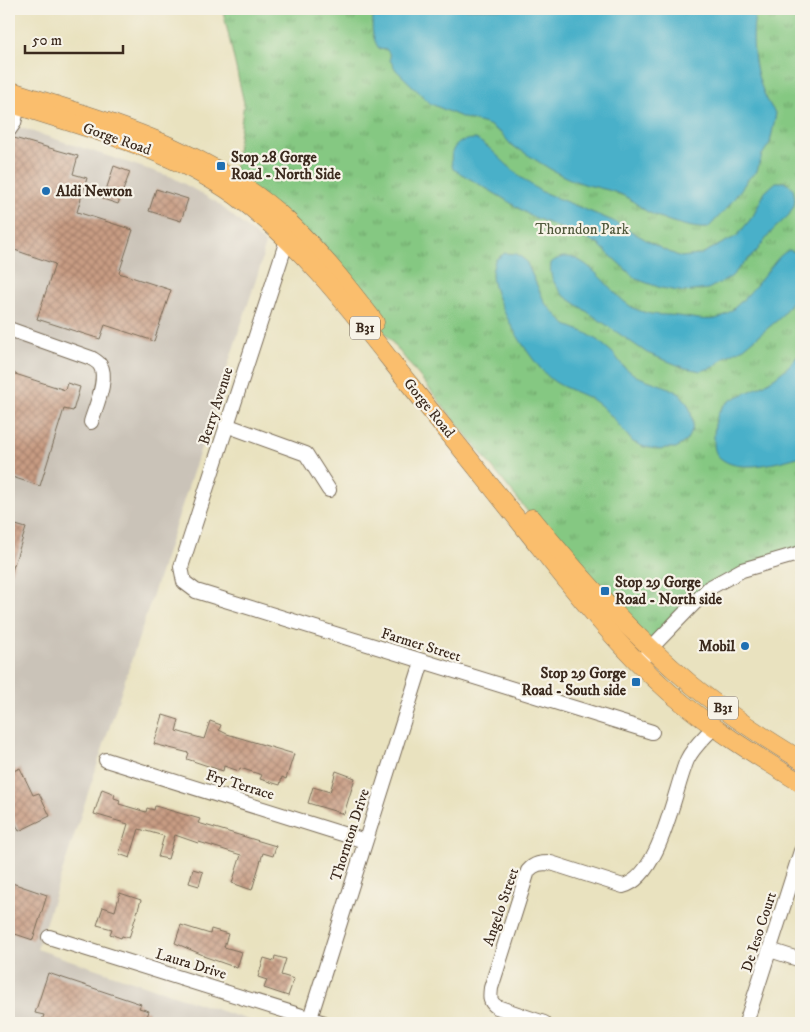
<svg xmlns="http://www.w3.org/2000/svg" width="810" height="1032" font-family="'IM FELL DW Pica',serif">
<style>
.industrial{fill:#cac3b8}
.grass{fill:url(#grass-tufts);stroke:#607950}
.water{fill:#4ab0c9;stroke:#426d74}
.building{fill:url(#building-cross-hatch)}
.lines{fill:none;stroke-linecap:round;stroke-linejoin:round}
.minor-casing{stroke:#786a56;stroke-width:16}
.major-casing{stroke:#786a56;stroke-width:19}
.minor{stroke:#fff;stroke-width:14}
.major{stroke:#fabe6d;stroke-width:18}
.poi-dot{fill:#1f6fb2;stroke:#f7f3e8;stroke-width:2}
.labels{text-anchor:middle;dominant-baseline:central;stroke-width:4.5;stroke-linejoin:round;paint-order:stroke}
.shield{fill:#f7f3e8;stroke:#73665b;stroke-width:1}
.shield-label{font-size:14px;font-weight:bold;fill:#3b2a1e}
.street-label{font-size:15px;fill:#3b2a1e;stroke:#f7f3e8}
.poi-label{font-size:15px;font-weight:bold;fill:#3b2a1e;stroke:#f7f3e8;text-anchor:start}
.park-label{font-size:15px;fill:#51593c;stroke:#f7f3e8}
</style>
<defs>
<pattern id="grass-tufts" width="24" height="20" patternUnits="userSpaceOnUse" patternTransform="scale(1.25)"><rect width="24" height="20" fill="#85c882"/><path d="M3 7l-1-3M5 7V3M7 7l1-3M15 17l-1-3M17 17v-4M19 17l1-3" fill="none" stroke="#6ea36a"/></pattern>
<pattern id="building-cross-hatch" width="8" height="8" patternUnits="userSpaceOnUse" patternTransform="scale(1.25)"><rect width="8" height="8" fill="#c89c83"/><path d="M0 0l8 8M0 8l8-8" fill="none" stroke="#a47f6b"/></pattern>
</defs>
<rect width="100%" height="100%" fill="#f7f3e8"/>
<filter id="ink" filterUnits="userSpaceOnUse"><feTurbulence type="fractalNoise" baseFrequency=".02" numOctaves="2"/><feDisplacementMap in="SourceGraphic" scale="10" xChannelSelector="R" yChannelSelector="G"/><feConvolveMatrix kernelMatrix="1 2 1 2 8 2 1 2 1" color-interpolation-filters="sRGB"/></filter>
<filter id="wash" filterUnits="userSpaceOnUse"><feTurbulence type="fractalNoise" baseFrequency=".0096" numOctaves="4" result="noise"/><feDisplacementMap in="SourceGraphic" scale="20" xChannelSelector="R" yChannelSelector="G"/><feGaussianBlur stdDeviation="1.12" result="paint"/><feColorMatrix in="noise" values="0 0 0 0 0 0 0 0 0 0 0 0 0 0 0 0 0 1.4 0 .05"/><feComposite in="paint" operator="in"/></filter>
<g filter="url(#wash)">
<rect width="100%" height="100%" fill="#e9e2bf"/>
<polygon class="industrial" points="9,124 172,177 216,202 265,243 261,264 37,949 257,1023 9,1023"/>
<polygon class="grass" points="216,9 801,9 801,553 727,578 651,648 576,572 348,287 233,179 244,103 223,11"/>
<g class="water">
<path d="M 376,9 L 756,9 C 749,44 755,86 776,114 L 770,143 L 762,155 L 757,171 L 749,178 L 728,207 L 708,228 C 693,230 660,219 646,211 C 637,205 630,198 620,194 C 606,188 590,187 575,181 C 556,174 539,162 522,151 L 512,146 L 502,134 L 489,125 L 464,118 L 431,104 L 396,70 L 390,60 L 390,55 L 387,50 L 379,49 C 371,36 370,23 376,9 Z"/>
<path d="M 476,139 L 488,147 L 520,177 L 540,191 L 613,221 L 662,249 L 681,257 L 699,255 L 737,236 L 753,216 L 765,192 L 776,182 L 785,182 L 793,188 L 795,199 L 794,206 L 789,215 L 772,231 L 756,252 L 742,265 L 731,277 L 708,289 L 684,292 L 661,288 L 636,279 L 598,244 L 529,215 L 506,200 L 453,169 C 447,149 457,139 476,139 Z"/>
<path d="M 789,250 L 798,253 L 801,257 L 801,276 L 794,298 L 780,318 L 744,348 L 725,357 L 714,367 L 701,371 L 685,368 L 647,353 L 563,295 C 554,283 549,278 551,263 C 578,240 606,288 626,303 C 632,308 639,311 647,313 C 657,316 667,314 677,316 C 690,317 702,321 715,319 C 730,317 753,289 763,277 C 771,268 778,255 789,250 Z"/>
<path d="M 505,253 L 517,254 L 526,261 L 545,303 L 566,325 L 586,333 L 600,342 L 614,354 L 623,366 L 636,376 L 667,387 L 680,394 L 686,401 L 690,409 L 693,422 L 692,430 L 686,441 L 676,448 L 665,448 L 661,450 L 644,447 L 633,442 C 622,430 611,414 600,405 C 587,394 569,391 555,382 C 534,369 492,300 492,275 C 492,270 494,265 495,260 Z"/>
<path d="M 801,351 L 801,456 C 781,462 741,473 723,460 C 715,455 714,449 714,441 C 713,392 741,401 771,380 C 783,372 793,363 801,351 Z"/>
</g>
<g id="blocks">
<g class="building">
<polygon points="14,138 78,156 73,174 87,178 77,212 133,230 119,273 171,290 154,341 105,325 100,339 37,319 55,264 9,248 9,155"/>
<polygon points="114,166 130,172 118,204 103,199"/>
<polygon points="156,189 188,199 181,221 149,211"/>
<polygon points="9,372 65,390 67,383 80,387 73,411 64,409 40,486 9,476"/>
<polygon points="9,523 26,528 11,574 9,574"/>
<polygon points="163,715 179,720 176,731 204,739 210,721 221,725 219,730 227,734 294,754 286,779 282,777 280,785 260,779 262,775 240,768 239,771 224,766 223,771 187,759 189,753 154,744"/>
<polygon points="20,768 33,795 39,793 50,816 19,831 9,810 9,773"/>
<polygon points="336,771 355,778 344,814 308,803 313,787 330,792"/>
<polygon points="102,789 115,794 114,798 120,800 119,804 146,812 147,808 154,810 155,806 200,819 198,823 276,846 273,856 263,853 252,890 232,883 241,855 199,842 198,843 175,835 168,859 158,857 164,836 139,829 130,858 119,854 128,824 94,814"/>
<polygon points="193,869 203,872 199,886 189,883"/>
<polygon points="9,882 47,895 33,940 9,932"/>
<polygon points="120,893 141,900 129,938 122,936 121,938 110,934 112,929 97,925 103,907 115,911"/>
<polygon points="181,925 210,934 211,929 228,934 224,947 242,952 237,968 203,956 203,955 175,943"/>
<polygon points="275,956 286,959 281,975 294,979 288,996 264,988 267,980 258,977 264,958 274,961"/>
<polygon points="48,973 141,1004 139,1008 149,1011 145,1023 41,1023 44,1015 35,1013"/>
</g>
</g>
</g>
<g filter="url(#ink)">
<use href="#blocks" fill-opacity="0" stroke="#786a56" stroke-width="1"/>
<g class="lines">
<defs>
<g id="minor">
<polyline points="9,130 14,123 18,106"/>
<polyline points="287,240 181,567 184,582 196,591 652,732"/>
<path d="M 9,329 L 91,358 C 94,360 98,362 100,365 C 109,378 95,408 91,422"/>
<polyline points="226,425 306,454 329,490"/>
<polyline points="639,663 651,648 709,588 742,570 801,553"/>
<polyline points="106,760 365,841"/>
<polyline points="49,937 324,1023"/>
<polyline points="770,950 801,960"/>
<polyline points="310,1018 422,662"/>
<path d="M 544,1023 L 497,1007 C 489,1002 490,997 491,988 L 528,871 C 535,863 541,863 551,863 L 623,886 C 660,877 674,791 687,760 C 693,747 704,738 713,728"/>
<polyline points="746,1023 801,851"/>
</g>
<g id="major">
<path d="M 9,90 C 108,122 209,148 288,221 C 320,251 348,287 375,322"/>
<path d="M 9,103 C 86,128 169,148 236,196 C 305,247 357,318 410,385 C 451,436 493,488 534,540 C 576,593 618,647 669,692 C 710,727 755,755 801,783"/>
<path d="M 532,518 C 581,578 632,635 692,685 C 726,713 763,737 801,760"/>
</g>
</defs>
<use href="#minor" class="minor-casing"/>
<use href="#major" class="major-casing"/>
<use href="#minor" class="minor"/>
<use href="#major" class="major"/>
</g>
</g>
<g class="poi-dot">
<rect x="216" y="161" width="10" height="10" rx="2.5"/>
<circle cx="46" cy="191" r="5"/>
<rect x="600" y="586" width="10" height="10" rx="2.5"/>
<circle cx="745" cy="646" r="5"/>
<rect x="631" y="677" width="10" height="10" rx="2.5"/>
</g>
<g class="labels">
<g class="shield">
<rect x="350" y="316.5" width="30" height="23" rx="4"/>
<rect x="708" y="696.5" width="30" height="23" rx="4"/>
</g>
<g class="shield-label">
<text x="365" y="328">B31</text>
<text x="723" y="708">B31</text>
</g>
<g class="street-label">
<text transform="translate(117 139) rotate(19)">Gorge Road</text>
<text transform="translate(216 406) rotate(-72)">Berry Avenue</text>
<text transform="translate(429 408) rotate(51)">Gorge Road</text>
<text transform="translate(421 645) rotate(17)">Farmer Street</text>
<text transform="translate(240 785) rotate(17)">Fry Terrace</text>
<text transform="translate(350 835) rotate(-72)">Thornton Drive</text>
<text transform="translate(501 907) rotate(-71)">Angelo Street</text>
<text transform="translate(759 932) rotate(-72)">De Ieso Court</text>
<text transform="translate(191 964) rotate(17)">Laura Drive</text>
</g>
<g class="poi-label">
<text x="231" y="157">Stop 28 Gorge<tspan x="231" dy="17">Road - North Side</tspan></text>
<text x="56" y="191">Aldi Newton</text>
<text x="615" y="582">Stop 29 Gorge<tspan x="615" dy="17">Road - North side</tspan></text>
<text x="735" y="646" text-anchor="end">Mobil</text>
<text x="626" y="673" text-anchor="end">Stop 29 Gorge<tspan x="626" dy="17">Road - South side</tspan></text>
</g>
<g class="park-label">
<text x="582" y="229">Thorndon Park</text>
</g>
</g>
<rect width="810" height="1032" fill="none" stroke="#f7f3e8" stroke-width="30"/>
<path d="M25 45v8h98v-8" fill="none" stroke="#3b2a1e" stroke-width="2.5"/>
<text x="32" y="45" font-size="15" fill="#3b2a1e" stroke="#f7f3e8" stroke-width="4" paint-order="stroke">50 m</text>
</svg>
